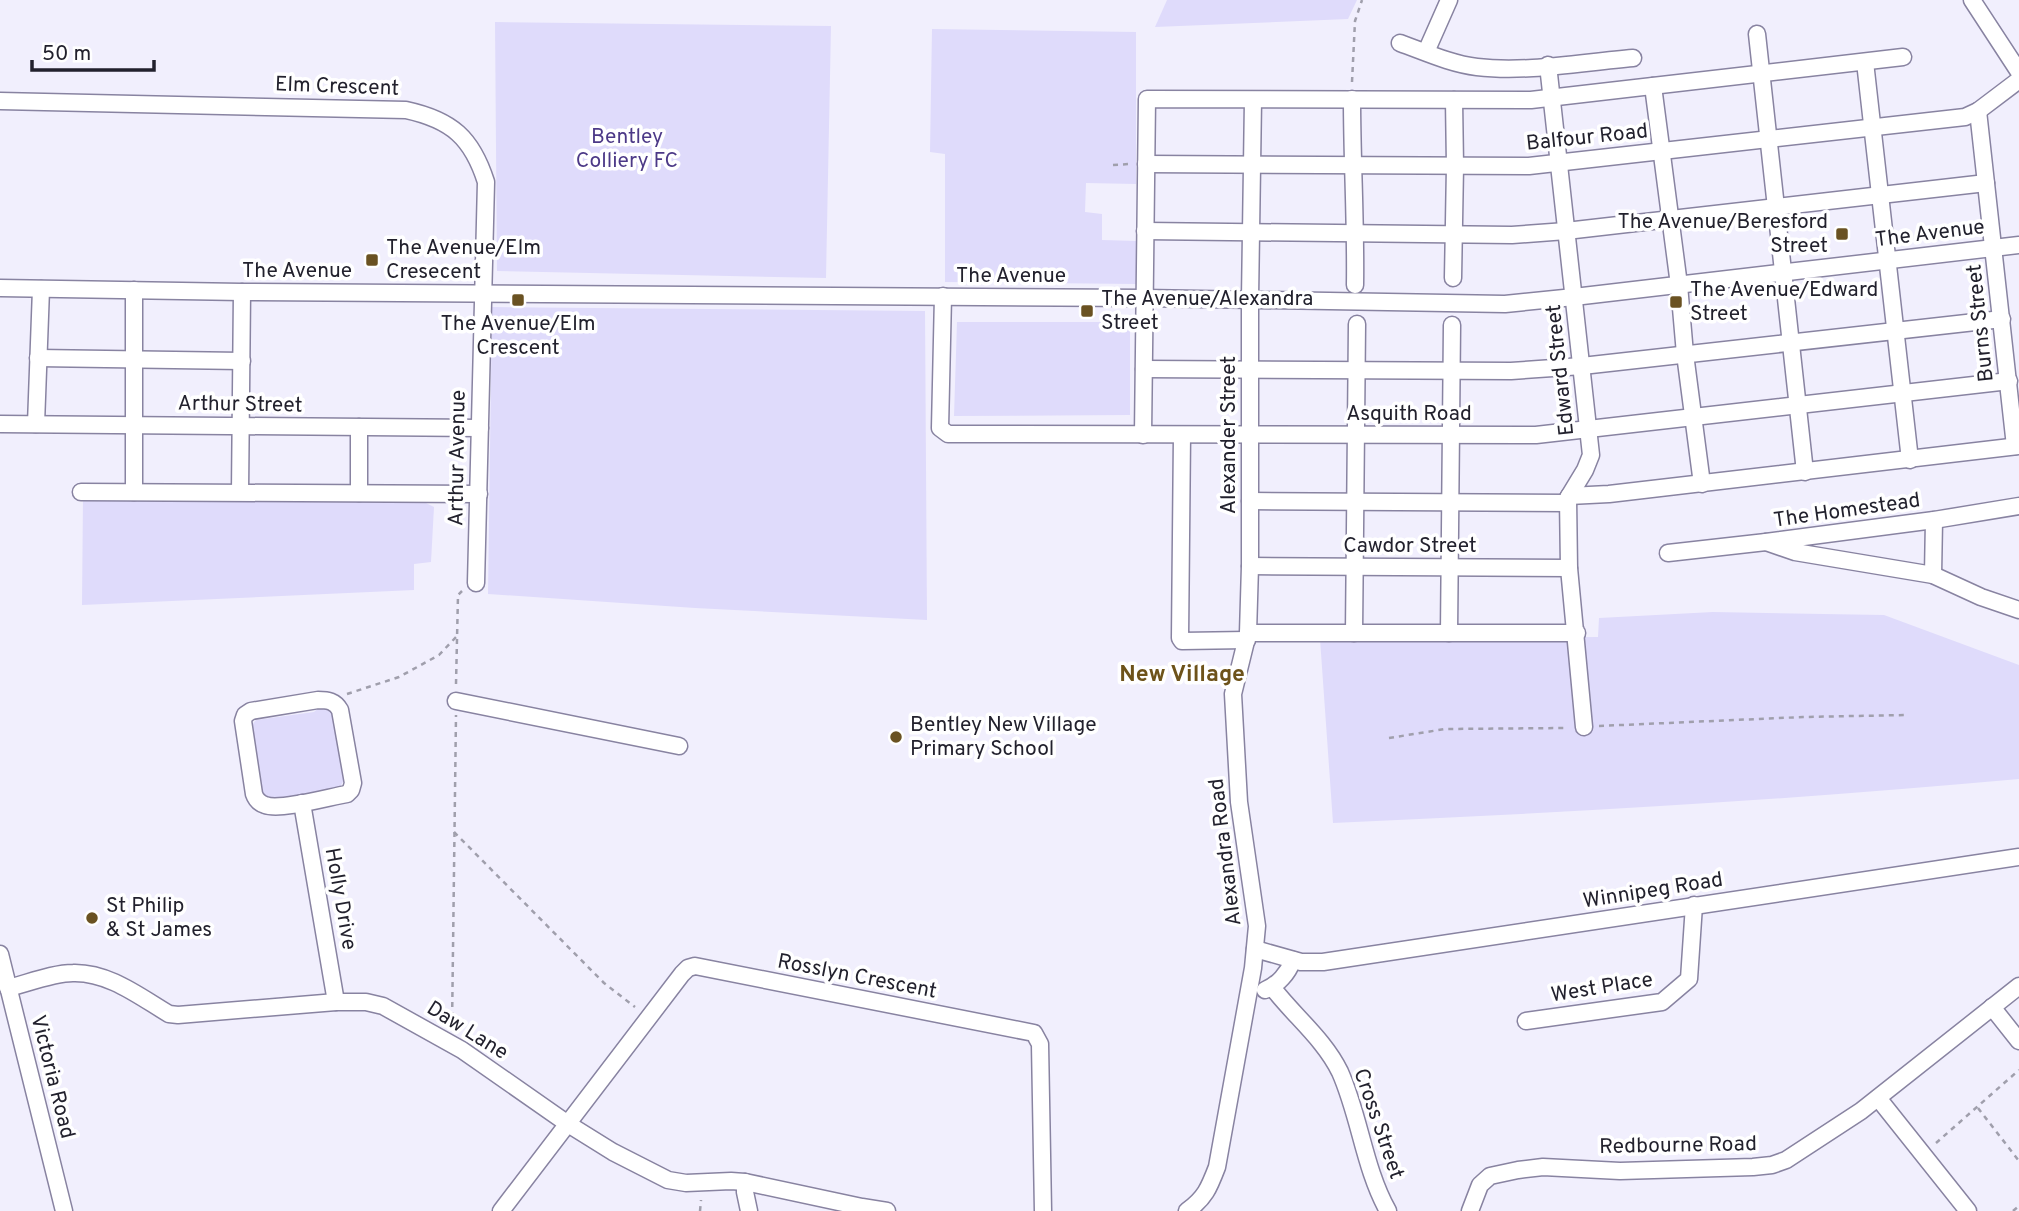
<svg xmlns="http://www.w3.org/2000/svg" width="2019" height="1211" font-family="Overpass,sans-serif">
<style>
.green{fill:#dfdbfb}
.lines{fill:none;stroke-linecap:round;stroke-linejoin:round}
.minor-casing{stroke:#8883a1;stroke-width:19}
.path{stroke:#a09fac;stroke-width:2.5;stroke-dasharray:5 5;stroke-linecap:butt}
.minor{stroke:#fff;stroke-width:16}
.poi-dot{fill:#6a5222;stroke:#fff;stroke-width:2.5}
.labels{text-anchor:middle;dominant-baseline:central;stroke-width:7;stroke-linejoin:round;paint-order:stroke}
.street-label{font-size:21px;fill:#22212d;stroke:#fff}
.park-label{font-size:21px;fill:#4c3987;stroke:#fff}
.poi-label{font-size:21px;fill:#22212d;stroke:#fff;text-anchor:start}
.neighbourhood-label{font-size:23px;font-weight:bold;fill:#6d521a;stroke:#fff}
</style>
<rect width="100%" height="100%" fill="#f1effd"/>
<g class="green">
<polygon points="1167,0 1357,0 1348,19 1155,27"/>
<polygon points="495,22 831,26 826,278 497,271"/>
<polygon points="932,29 1136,32 1136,184 1086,183 1085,212 1102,214 1102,240 1137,241 1136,284 945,282 945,154 930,152"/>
<polygon points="492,307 925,311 927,620 695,608 488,594"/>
<polygon points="957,322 1130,322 1130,415 954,416"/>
<polygon points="83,497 420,500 434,507 431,562 414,564 414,590 82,605"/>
<path d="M 1713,612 L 1884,615 L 2019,665 L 2019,779 C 1791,800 1562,813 1333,823 L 1320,639 L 1598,637 L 1599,618 Z"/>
<polygon points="320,706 333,711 345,778 339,789 275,801 266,798 259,790 249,729 256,720 314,712"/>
</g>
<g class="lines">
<defs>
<g id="minor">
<polyline points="1972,0 2019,72"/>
<polyline points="1757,34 1805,472"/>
<path d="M 1400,43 C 1425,52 1451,64 1477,67 C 1527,73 1583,62 1633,58"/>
<polyline points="1426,52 1449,0"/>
<polyline points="1865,62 1910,460"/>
<polyline points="1548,65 1591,455 1585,470 1568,498 1569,568 1584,727"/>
<polyline points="1653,86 1679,285 1685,354 1702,484"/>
<path d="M 1352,99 C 1352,162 1356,223 1355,285"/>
<path d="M 0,101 L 406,110 C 452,120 472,138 486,182 L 476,583"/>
<polyline points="1978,111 2015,446"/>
<polyline points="1146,164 1529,166 1965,117 1978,111 2019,80"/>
<polyline points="1145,231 1512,235 1566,231 1986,183"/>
<polyline points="1453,278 1455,166 1454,100"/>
<polyline points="0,288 242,292 1144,298 1505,304 1574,297 2019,245"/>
<polyline points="943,296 940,428 948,434 1536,435 2009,381"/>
<polyline points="38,358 242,361"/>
<polyline points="1144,369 1511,371 1582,366 2002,319"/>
<polyline points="0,424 480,428"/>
<polyline points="36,424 41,289"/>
<polyline points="1143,435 1147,99 1531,100 1903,57"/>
<polyline points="1182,435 1180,638 1182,641 1247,640"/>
<polyline points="81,492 479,494"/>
<polyline points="134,492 134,290"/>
<polyline points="240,492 242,292"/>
<polyline points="359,493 359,427"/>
<polyline points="1569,496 1609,494 2019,446"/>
<polyline points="1250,501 1568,503"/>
<polyline points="2019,506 1934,520 1766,542 1795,552 1933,575 1981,597 2019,610"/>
<polyline points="1668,553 1766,542"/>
<polyline points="1250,566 1569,568"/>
<polyline points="1933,575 1934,520"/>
<polyline points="1248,633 1577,633"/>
<polyline points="1354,633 1357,324"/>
<polyline points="1449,633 1452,325"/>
<path d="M 318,700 C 328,700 335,701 340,710 L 353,783 L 351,790 L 347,794 C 329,797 280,811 265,805 C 259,803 256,800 254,794 L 243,721 L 245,715 L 251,711 Z"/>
<polyline points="456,701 679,746"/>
<polyline points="302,803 336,1002"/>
<polyline points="1255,949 1301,962 1323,962 2019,857"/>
<polyline points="0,954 64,1211"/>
<path d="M 1272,987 C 1294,1016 1324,1039 1340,1072 C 1360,1117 1364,1168 1388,1211"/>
<path d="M 8,988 C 28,983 54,973 73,973 C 109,972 140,997 169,1014 L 178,1015 L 336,1002 L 366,1002 L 383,1006 L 462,1050 L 568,1124 L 613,1152 L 668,1180 L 686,1183 L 731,1181 L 745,1182 L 862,1207 L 887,1211"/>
<path d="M 1265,990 C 1278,985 1288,973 1293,960"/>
<polyline points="1992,1007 2019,1041"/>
<polyline points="1526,1021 1662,1002 1689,979 1694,905"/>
<polyline points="1878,1098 1968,1211"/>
<polyline points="745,1182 745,1192 749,1211"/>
<polyline points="501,1211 682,974 688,968 695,966 1034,1033 1040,1044 1043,1211"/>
<path d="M 1187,1211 C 1205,1198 1209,1188 1217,1167 L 1253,968 L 1257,926 L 1239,802 L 1233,694 L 1248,633 L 1250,566 L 1250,299 L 1253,100"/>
<polyline points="1470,1211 1480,1185 1490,1176 1518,1170 1543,1167 1620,1171 1753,1167 1772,1165 1786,1160 1861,1111 2019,986"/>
</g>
</defs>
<use href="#minor" class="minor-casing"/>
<g class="path">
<polyline points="1352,82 1355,21 1362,0"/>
<polyline points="1113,165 1130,164"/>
<polyline points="456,684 458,595 462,591"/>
<polyline points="347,694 399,677 439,655 457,636"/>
<polyline points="1599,726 1803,717 1907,715"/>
<polyline points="1389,738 1445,729 1568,728"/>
<polyline points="454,832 604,983 635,1007"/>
<polyline points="452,1027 456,715"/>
<polyline points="1978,1108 2019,1161"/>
<polyline points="1936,1143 2019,1070"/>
<polyline points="700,1211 701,1200"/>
<polyline points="2013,1211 2019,1206"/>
</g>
<use href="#minor" class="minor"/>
</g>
<g class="poi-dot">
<rect x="1835" y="227" width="14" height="14" rx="3.5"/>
<rect x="365" y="253" width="14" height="14" rx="3.5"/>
<rect x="511" y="293" width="14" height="14" rx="3.5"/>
<rect x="1669" y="295" width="14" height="14" rx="3.5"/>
<rect x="1080" y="304" width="14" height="14" rx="3.5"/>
<circle cx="896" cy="737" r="7"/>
<circle cx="92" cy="918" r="7"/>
</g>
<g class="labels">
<g class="street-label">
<text transform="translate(337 87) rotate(2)">Elm Crescent</text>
<text transform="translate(1587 138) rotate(-6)">Balfour Road</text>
<text transform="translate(1930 234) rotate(-7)">The Avenue</text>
<text x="297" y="271">The Avenue</text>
<text x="1011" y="276">The Avenue</text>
<text transform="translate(1981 323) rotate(-96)">Burns Street</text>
<text transform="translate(1561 370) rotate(-96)">Edward Street</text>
<text transform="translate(240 405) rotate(1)">Arthur Street</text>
<text x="1409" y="414">Asquith Road</text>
<text transform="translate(1229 435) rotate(-90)">Alexander Street</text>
<text transform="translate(458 458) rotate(-89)">Arthur Avenue</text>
<text transform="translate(1847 511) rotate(-8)">The Homestead</text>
<text x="1410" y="546">Cawdor Street</text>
<text transform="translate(1226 852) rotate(-97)">Alexandra Road</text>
<text transform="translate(1653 891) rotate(-9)">Winnipeg Road</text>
<text transform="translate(340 899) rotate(80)">Holly Drive</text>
<text transform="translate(857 977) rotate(11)">Rosslyn Crescent</text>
<text transform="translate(1602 988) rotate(-9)">West Place</text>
<text transform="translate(467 1031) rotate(32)">Daw Lane</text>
<text transform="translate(52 1077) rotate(76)">Victoria Road</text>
<text transform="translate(1378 1124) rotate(71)">Cross Street</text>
<text transform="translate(1678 1146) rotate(-1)">Redbourne Road</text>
</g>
<g class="park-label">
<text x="627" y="137">Bentley<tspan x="627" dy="24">Colliery FC</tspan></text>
</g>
<g class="poi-label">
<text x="1828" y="222" text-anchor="end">The Avenue/Beresford<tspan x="1828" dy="24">Street</tspan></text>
<text x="386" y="248">The Avenue/Elm<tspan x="386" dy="24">Cresecent</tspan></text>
<text x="1690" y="290">The Avenue/Edward<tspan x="1690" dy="24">Street</tspan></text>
<text x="1101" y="299">The Avenue/Alexandra<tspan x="1101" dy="24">Street</tspan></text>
<text x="518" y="324" text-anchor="middle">The Avenue/Elm<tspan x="518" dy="24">Crescent</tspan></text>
<text x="910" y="725">Bentley New Village<tspan x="910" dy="24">Primary School</tspan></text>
<text x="106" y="906">St Philip<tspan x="106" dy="24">&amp; St James</tspan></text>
</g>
<g class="neighbourhood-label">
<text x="1182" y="675">New Village</text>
</g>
</g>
<path d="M32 60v10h122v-10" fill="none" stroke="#22212d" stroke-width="3.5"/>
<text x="42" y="60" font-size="21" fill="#22212d" stroke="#ffffff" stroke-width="5" paint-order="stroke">50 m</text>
</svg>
